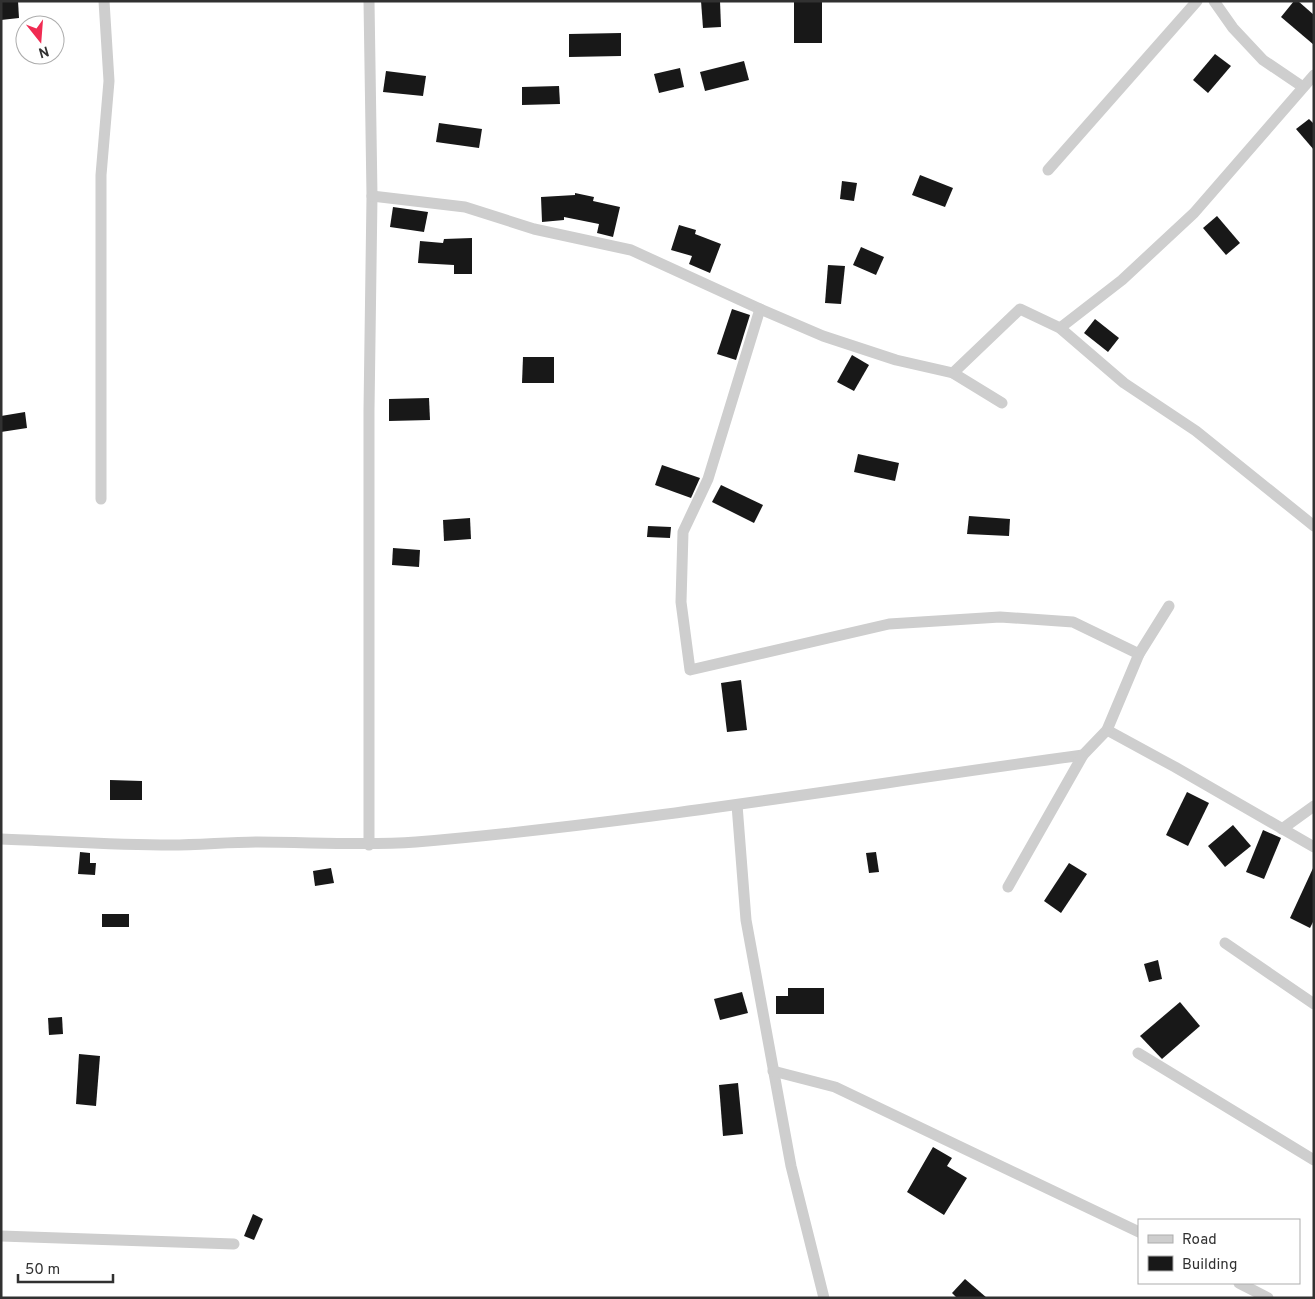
<svg xmlns="http://www.w3.org/2000/svg" width="1315" height="1299" font-family="Overpass,sans-serif">
<style>
.building{fill:#181818}
.lines{fill:none;stroke-linecap:round;stroke-linejoin:round}
.minor{stroke:#cecece;stroke-width:11}
</style>
<rect width="100%" height="100%" fill="#fff"/>
<g class="building">
<polygon points="1,1 18,1 19,18 1,20"/>
<polygon points="701,1 720,1 721,27 703,28"/>
<rect x="794" y="1" width="28" height="42"/>
<polygon points="1294,1 1298,1 1314,15 1314,45 1281,17"/>
<polygon points="621,33 621,56 569,57 569,34"/>
<polygon points="1215,54 1231,66 1208,93 1193,80"/>
<polygon points="744,61 749,80 705,91 700,72"/>
<polygon points="680,68 684,87 659,93 654,74"/>
<polygon points="386,71 426,76 423,96 383,92"/>
<polygon points="559,86 560,104 522,105 522,87"/>
<polygon points="1309,119 1314,124 1314,150 1296,129"/>
<polygon points="439,123 482,129 479,148 436,142"/>
<polygon points="920,175 953,188 945,207 912,195"/>
<polygon points="842,181 857,183 854,201 840,199"/>
<polygon points="575,193 594,197 593,201 620,207 613,237 597,233 599,224 564,217 564,220 542,222 541,197 575,195"/>
<polygon points="393,207 428,212 424,232 390,227"/>
<polygon points="1217,216 1240,243 1226,255 1203,228"/>
<polygon points="679,225 696,230 695,234 721,244 710,273 689,264 692,256 671,250"/>
<polygon points="472,238 472,274 454,274 454,265 418,263 420,241 443,243 444,239"/>
<polygon points="861,247 884,257 876,275 853,265"/>
<polygon points="828,265 845,266 841,304 825,303"/>
<polygon points="732,309 750,315 736,360 717,354"/>
<polygon points="1095,319 1119,338 1108,352 1084,333"/>
<polygon points="852,355 869,365 854,391 837,382"/>
<polygon points="523,357 554,357 554,383 522,383"/>
<polygon points="429,398 430,420 389,421 389,399"/>
<polygon points="25,412 27,428 1,432 1,416"/>
<polygon points="858,454 899,463 895,481 854,472"/>
<polygon points="662,465 700,478 691,498 655,485"/>
<polygon points="721,485 763,505 754,523 712,502"/>
<polygon points="969,516 1010,519 1009,536 967,534"/>
<polygon points="470,518 471,539 444,541 443,520"/>
<polygon points="648,526 671,527 670,538 647,537"/>
<polygon points="393,548 420,550 419,567 392,565"/>
<polygon points="741,680 747,730 727,732 721,683"/>
<polygon points="110,780 142,781 142,800 110,800"/>
<polygon points="1187,792 1209,803 1188,846 1166,835"/>
<polygon points="1233,825 1251,846 1225,867 1208,846"/>
<polygon points="1263,830 1281,838 1264,879 1246,872"/>
<polygon points="80,852 90,853 90,863 96,863 95,875 78,874"/>
<polygon points="876,852 879,872 869,873 866,853"/>
<polygon points="1069,863 1087,874 1061,913 1044,901"/>
<polygon points="1314,866 1314,920 1310,928 1290,918"/>
<polygon points="331,868 334,883 315,886 313,871"/>
<rect x="102" y="914" width="27" height="13"/>
<polygon points="1158,960 1162,979 1149,982 1144,964"/>
<polygon points="788,988 824,988 824,1014 776,1014 776,996 788,996"/>
<polygon points="742,992 748,1013 720,1020 714,999"/>
<polygon points="1180,1002 1200,1026 1162,1059 1140,1036"/>
<polygon points="62,1017 63,1034 49,1035 48,1018"/>
<polygon points="79,1054 100,1056 96,1106 76,1104"/>
<polygon points="738,1083 743,1134 723,1136 719,1085"/>
<polygon points="933,1147 952,1158 947,1166 967,1178 944,1215 907,1192"/>
<polygon points="253,1214 263,1219 254,1240 244,1236"/>
<polygon points="965,1279 987,1298 957,1298 952,1293"/>
</g>
<g class="lines">
<g class="minor">
<polyline points="369,1 372,196 369,410 369,845"/>
<polyline points="1214,1 1233,28 1263,60 1303,87"/>
<polyline points="1048,170 1197,1"/>
<polyline points="372,196 465,207 534,229 631,250 760,309 823,336 896,360 953,373 1002,403"/>
<polyline points="760,309 708,479 683,532 681,602 690,670 889,624 1000,617 1073,622 1139,654"/>
<polyline points="1060,328 1122,280 1194,213 1314,75"/>
<polyline points="953,373 1020,309 1060,328 1124,383 1196,431 1314,526"/>
<polyline points="101,499 101,175 109,81 104,1"/>
<polyline points="1107,730 1175,767 1314,847"/>
<polyline points="737,805 746,920 791,1166 824,1298"/>
<polyline points="1282,829 1314,806"/>
<path d="M 1,839 C 58,841 114,845 171,845 C 200,845 229,842 258,842 C 311,842 363,846 416,842 C 640,823 861,785 1083,755"/>
<polyline points="1008,887 1083,755 1107,730 1139,654 1169,606"/>
<polyline points="1225,943 1314,1004"/>
<polyline points="1138,1053 1314,1160"/>
<polyline points="773,1071 835,1087 1139,1232"/>
<polyline points="1,1236 234,1244"/>
<polyline points="1239,1283 1268,1298"/>
</g>
</g>
<rect width="1315" height="1299" fill="none" stroke="#313131" stroke-width="5"/>
<rect x="1138" y="1219" width="162" height="65" fill="#ffffff" stroke="#adadad"/>
<rect x="1148" y="1235" width="25" height="8" fill="#cecece" stroke="#adadad"/>
<text x="1182" y="1244" font-size="15" fill="#313131">Road</text>
<rect x="1148" y="1256" width="25" height="15" fill="#181818" stroke="#adadad"/>
<text x="1182" y="1269" font-size="15" fill="#313131">Building</text>
<g transform="translate(40 40) rotate(163)"><circle r="24" fill="#ffffff" stroke="#adadad"/>
<path d="M0-4L9 19L0 12L-9 19Z" fill="#f02b52"/>
<text y="-8" font-size="14" font-weight="bold" text-anchor="middle" fill="#313131">N</text>
</g>
<path d="M18 1274v8h95v-8" fill="none" stroke="#313131" stroke-width="2.5"/>
<text x="25" y="1274" font-size="15" fill="#313131" stroke="#ffffff" stroke-width="4" paint-order="stroke">50 m</text>
</svg>
